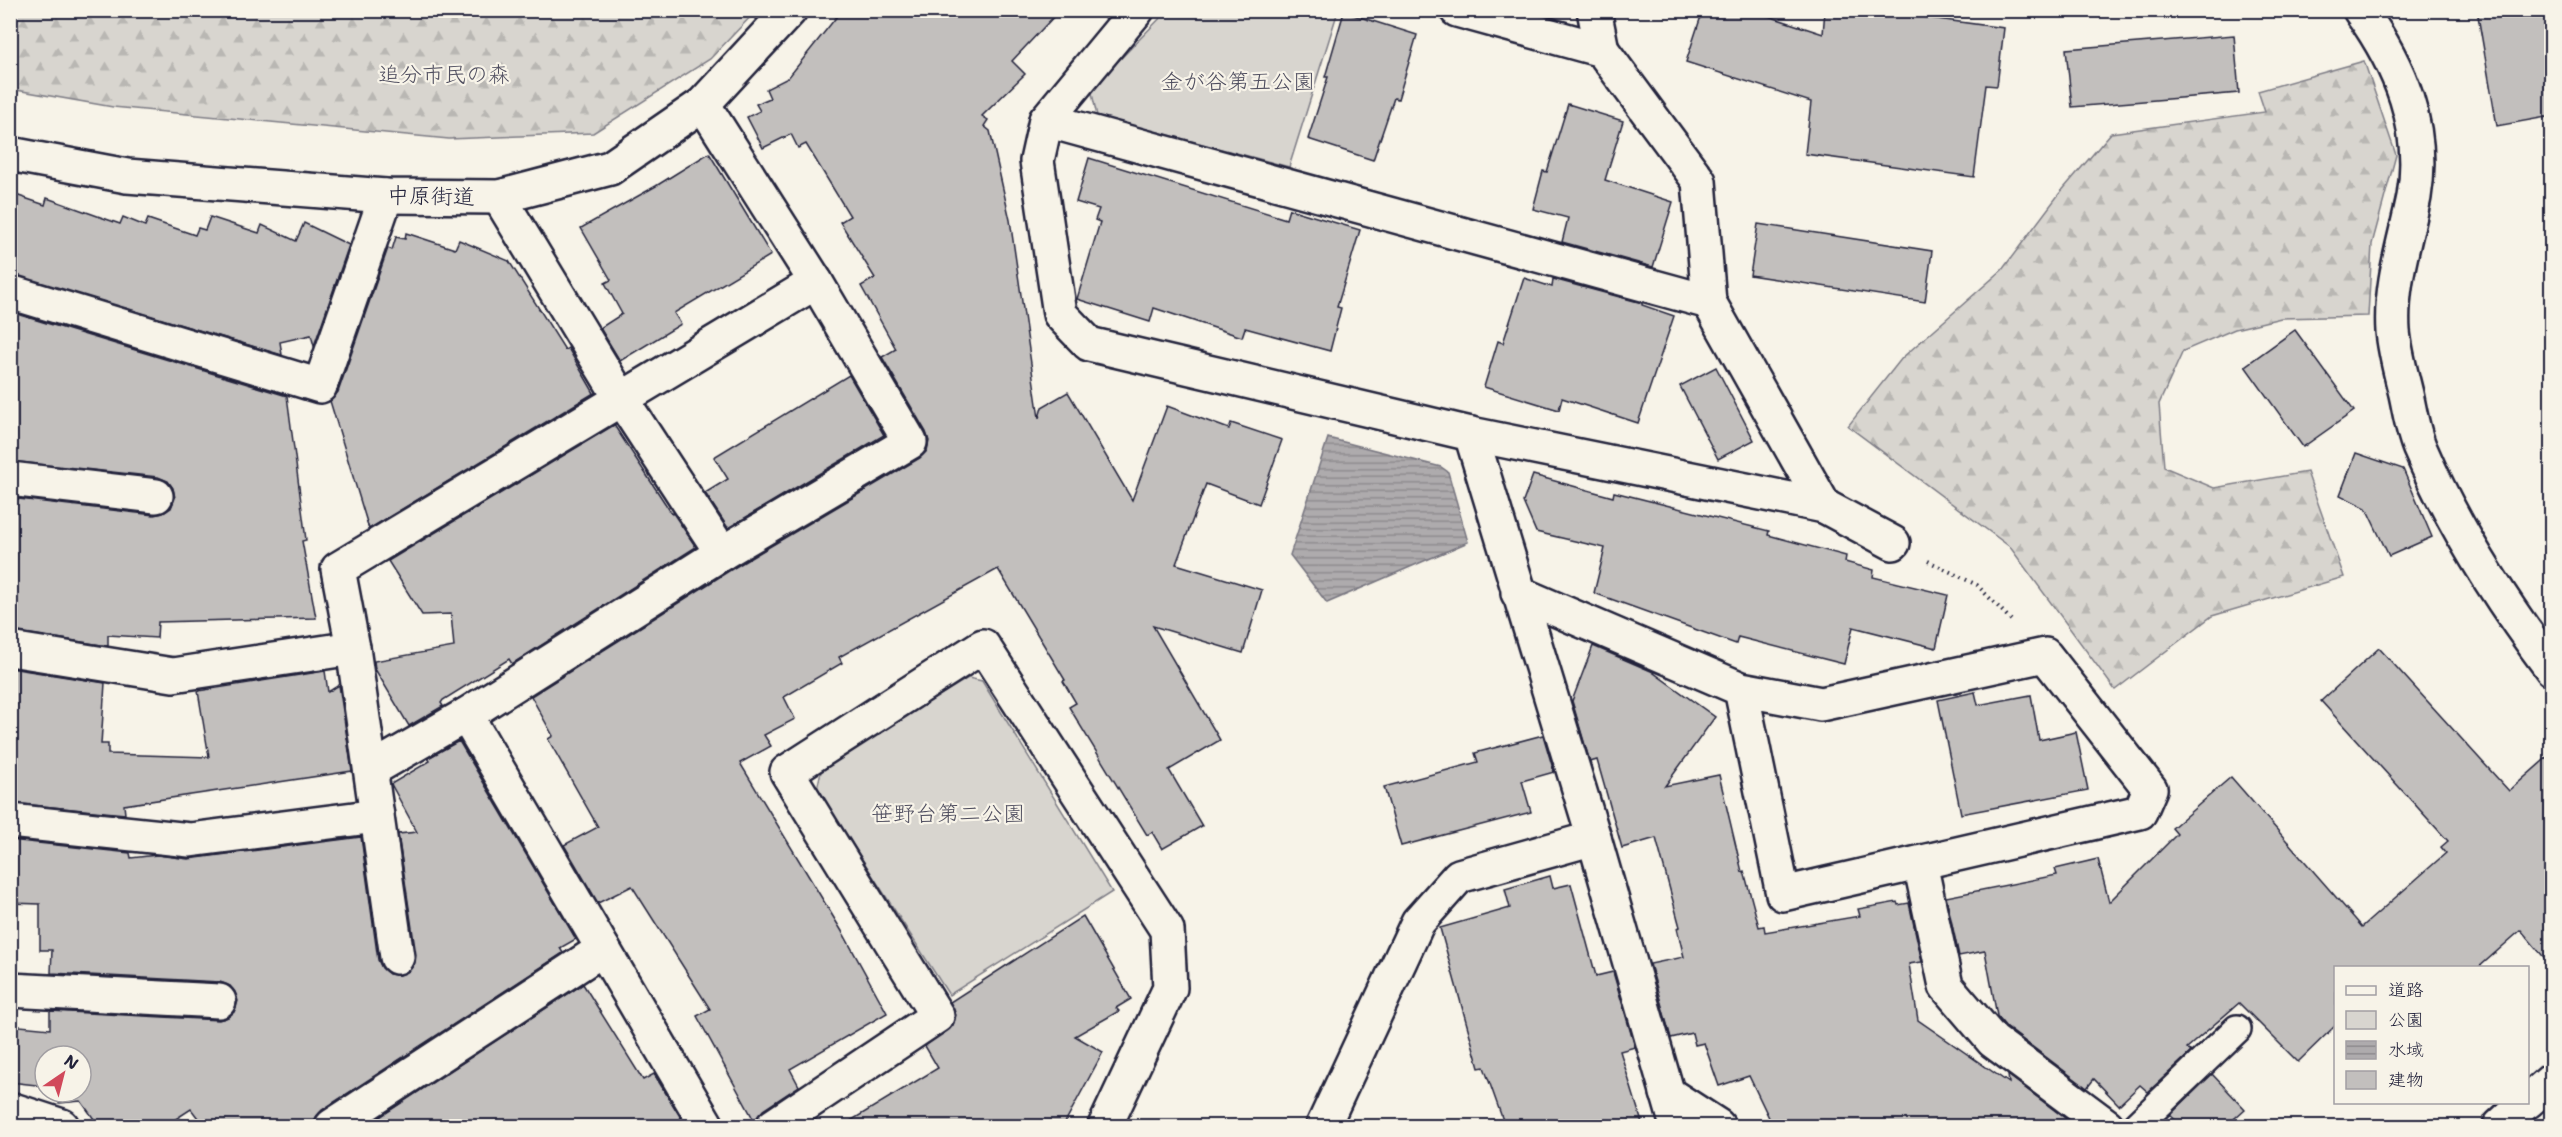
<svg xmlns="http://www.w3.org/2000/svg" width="2562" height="1137" font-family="'Shantell Sans','Klee One',sans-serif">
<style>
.green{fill:#d8d5cf;stroke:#7d7c85;stroke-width:1.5}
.forest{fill:url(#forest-firs);stroke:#7d7c85;stroke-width:1.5}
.water{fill:url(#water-rules);stroke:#76747f;stroke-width:1.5}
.building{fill:#c2bfbd;stroke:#22223b;stroke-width:1.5}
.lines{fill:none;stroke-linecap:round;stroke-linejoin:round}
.lane-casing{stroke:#22223b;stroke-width:32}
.street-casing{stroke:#22223b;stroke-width:38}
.secondary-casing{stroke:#22223b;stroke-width:38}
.path{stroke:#22223b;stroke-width:4;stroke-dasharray:1.5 4.5;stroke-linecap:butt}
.lane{stroke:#f7f3e8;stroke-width:27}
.street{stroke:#f7f3e8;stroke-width:33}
.secondary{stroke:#f7f3e8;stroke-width:33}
.labels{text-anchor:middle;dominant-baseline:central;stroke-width:4.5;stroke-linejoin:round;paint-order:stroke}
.park-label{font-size:22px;fill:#504f60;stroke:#f7f3e8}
.street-label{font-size:22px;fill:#22223b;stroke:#f7f3e8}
</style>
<defs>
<pattern id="forest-firs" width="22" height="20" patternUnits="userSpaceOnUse" patternTransform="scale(1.5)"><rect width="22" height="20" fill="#d8d5cf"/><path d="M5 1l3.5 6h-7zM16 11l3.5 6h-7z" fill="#b9b7b3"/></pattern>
<pattern id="water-rules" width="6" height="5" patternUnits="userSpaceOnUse" patternTransform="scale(1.5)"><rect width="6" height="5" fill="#aeabad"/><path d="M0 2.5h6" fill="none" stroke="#8d8b8e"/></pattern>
</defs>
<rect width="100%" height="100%" fill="#f7f3e8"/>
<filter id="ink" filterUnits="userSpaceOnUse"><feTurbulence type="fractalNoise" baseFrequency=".0167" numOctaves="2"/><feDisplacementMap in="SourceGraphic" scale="12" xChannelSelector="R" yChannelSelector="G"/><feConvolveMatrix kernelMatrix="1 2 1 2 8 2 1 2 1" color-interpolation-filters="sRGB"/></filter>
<g filter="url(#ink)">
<g class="green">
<polygon points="1167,11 1338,11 1289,167 1097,116 1091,89"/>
<polygon points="968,678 982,681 1112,892 949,995 817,789 822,767"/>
</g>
<g class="forest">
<polygon points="10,11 11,10 756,11 710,59 593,133 449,139 113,107 11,89"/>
<polygon points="2364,61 2396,155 2372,244 2368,316 2281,318 2235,329 2183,351 2159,404 2164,467 2214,488 2307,472 2344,577 2212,616 2115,690 2010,547 1848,426 1902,358 2002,270 2059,194 2111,133 2265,112 2258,91"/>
</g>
<polygon class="water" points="1328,438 1441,467 1448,472 1468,542 1327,603 1290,555"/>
<g class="building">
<polygon points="842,10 1060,10 1012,61 1025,74 982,116 988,120 984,126 990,131 1010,220 1039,418 1042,407 1068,392 1132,500 1167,406 1229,429 1231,423 1282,440 1259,504 1206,484 1176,564 1262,590 1243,653 1153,626 1220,740 1169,770 1202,826 1162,849 1152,832 1147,835 1069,707 1076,703 1063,681 1065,680 998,569 839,657 842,663 784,697 795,719 764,735 771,746 740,763 843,933 887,1013 790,1069 799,1086 763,1110 755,1122 697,1016 710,1009 632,886 598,903 564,845 598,827 548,739 553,736 531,696 732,569 920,458 927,451 929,441 926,432 882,357 896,349 861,286 875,278 840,222 850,216 806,144 798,148 791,134 763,148 747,117 760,111 756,104 770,98 766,89 788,78"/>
<polygon points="1703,10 1750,10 1823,34 1825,10 1870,10 2004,28 1997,86 1986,85 1974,177 1805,154 1811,102 1686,62"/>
<polygon points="2477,10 2552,10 2552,116 2497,126"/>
<polygon points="1344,12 1417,35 1398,99 1394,98 1373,160 1308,139 1328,77 1325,77"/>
<polygon points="2234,35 2239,93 2072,107 2066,49"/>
<polygon points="1568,104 1623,121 1605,180 1673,202 1653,267 1562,242 1568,218 1533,209 1543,171 1547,172"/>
<polygon points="709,153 771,255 674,313 681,324 620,361 600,328 622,314 605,283 611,280 581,228 656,186"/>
<polygon points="1089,158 1286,219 1289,209 1360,230 1337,307 1341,308 1330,351 1245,328 1242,337 1154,308 1150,322 1077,299 1100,222 1095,220 1099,209 1076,202"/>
<polygon points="10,193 45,205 47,198 120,224 123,217 145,226 148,219 195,235 198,228 205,230 210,217 259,233 262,225 296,241 304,223 349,245 314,346 311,335 280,342 282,355 10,274"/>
<polygon points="1758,224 1932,251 1925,302 1750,275"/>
<polygon points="406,233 455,249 459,240 509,261 565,350 568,348 594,393 369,529 330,401 338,392 388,248 392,250 396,237 405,239"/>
<polygon points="1524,278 1552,287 1553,279 1642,303 1642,305 1674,316 1638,423 1562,398 1559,410 1484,387 1498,341 1503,343"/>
<polygon points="10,312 287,396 306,540 302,541 316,618 158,622 157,638 108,635 108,646 10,631 10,498 154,515 163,513 171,508 175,498 173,488 168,481 158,477 10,461"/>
<polygon points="2295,330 2354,411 2303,447 2245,366"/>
<polygon points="1716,367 1754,440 1718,459 1680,386"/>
<polygon points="849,375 884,435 728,528 705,493 728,479 714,457"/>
<polygon points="614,425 672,514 673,513 696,547 512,664 509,659 443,700 441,703 443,706 409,726 375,669 374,661 454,647 451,614 422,615 388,561"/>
<polygon points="2356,453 2403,469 2432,537 2389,556 2366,508 2340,495"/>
<polygon points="1533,475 1613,497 1614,492 1769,531 1768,535 1846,556 1845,562 1874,570 1873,577 1948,595 1936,648 1853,627 1844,664 1738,637 1736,644 1594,593 1605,548 1536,532 1523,502"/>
<polygon points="1593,646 1651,671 1715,717 1665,786 1719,775 1742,872 1744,871 1759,927 1764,926 1765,932 1860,916 1858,909 1897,902 1898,905 1909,903 1922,962 1909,964 1918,1020 2009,1083 2008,1075 2066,1119 2064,1122 2071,1126 1773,1126 1749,1076 1719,1086 1704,1043 1695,1045 1692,1033 1671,1038 1650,964 1684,957 1677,928 1680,927 1656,838 1622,848 1597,760 1590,762 1572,701"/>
<polygon points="2379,648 2509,791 2552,753 2552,967 2521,930 2478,968 2336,968 2336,1025 2298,1062 2239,1003 2187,1048 2191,1052 2148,1092 2140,1085 2119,1105 2094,1079 2087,1088 2006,1027 1997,1016 1985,951 1959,956 1946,897 2057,875 2055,869 2098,859 2109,902 2177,834 2172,828 2231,777 2362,927 2446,853 2441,847 2448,841 2321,701"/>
<polygon points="10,668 105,683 101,744 108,744 108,754 209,757 198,691 325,671 328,692 339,685 352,771 124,805 125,814 10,803"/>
<polygon points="1975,692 1978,705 2031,695 2039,740 2076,732 2088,790 1961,814 1938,700"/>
<polygon points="1543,735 1554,772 1522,781 1531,812 1401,846 1384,787 1478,762 1475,753"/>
<polygon points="459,741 576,939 560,948 563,953 322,1110 316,1117 313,1126 204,1126 191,1109 165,1126 99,1126 81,1101 59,1103 58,1092 81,1092 81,1056 45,1056 45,1086 10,1082 10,1025 50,1029 50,1011 219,1020 228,1017 234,1012 238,1001 235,992 230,986 220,982 51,973 52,950 40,950 40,904 10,903 10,840 130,853 131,858 157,855 188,859 361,837 378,960 382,968 389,974 400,975 409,971 415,963 416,955 398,834 417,832 391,784 430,761 428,758"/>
<polygon points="1550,876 1553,888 1571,884 1596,976 1613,972 1635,1047 1620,1051 1643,1126 1505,1126 1484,1067 1479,1068 1440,928 1510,908 1505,889"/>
<polygon points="1083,916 1131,999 1116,1008 1119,1011 1075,1036 1103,1052 1063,1126 842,1126 938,1068 925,1046 953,1025 956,1015 950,1002"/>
<polygon points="583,984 643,1080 654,1074 686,1126 366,1126"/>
<polygon points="2212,1074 2245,1109 2226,1126 2182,1126 2170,1115"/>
</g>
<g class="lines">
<defs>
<polyline id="lane" points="2136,1126 2237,1029"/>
<g id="street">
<polyline points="1137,10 1046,120 1037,161 1060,314 1089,344 1471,434 1594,838 1677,1126"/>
<polyline points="1457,10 1602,50"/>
<polyline points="1594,10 1602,50 1699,181 1709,302 1824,506 1893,543"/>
<path d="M 2360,10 C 2400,66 2426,127 2414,197 C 2405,242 2390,284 2393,331 C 2395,353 2401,373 2406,394 C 2410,412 2413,434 2421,451 C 2455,530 2501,601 2552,669"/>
<polyline points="1046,120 1709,302"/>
<polyline points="10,154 127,176 386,196 499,197 610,168 703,104 790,10"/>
<polyline points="499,197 622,400 722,553"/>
<polyline points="10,292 320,386 386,196"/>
<polyline points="1471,434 1824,506"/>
<polyline points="10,479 156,496"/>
<polyline points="1518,593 1741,689 1821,704 2045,655 2150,789 2140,812 1783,894 1741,689"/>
<polyline points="10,649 173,675 353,648"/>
<polyline points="466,715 707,1126"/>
<polyline points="371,770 466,715 722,553 910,442 816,282 703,104"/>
<polyline points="10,821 190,840 377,816"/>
<polyline points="1920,863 1946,986 1993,1041 2107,1126"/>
<polyline points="397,957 353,648 338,569 816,282"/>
<polyline points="10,990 219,1001"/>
<polyline points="1667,1093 1718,1126"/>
<polyline points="10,1109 62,1126"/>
<polyline points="332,1126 603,949"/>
<polyline points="773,1126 937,1016 787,772 983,646 1167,930 1170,988 1105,1126"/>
<polyline points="1323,1126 1418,922 1459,876 1594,838"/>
</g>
<g id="secondary">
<polyline points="2528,1101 2552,1080"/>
<polyline points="2500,1126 2526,1102"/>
</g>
</defs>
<use href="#lane" class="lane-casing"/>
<use href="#street" class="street-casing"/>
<use href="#secondary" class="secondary-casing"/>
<polyline class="path" points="1928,561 1977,585 2011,620"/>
<use href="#lane" class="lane"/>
<use href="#street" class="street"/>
<use href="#secondary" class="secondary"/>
</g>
</g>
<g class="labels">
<g class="park-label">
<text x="444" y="74">追分市民の森</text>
<text x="1238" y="81">金が谷第五公園</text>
<text x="948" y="813">笹野台第二公園</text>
</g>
<g class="street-label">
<text transform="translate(431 196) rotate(1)">中原街道</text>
</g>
</g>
<rect width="2562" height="1137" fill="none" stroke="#f7f3e8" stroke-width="36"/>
<rect x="18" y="18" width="2526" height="1101" fill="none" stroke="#22223b" stroke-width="2" filter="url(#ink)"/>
<rect x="2334" y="966" width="195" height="138" fill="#f7f3e8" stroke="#a29fa3" stroke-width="1.5"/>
<rect x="2346" y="986" width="30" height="9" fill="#f7f3e8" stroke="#a29fa3" stroke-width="1.5"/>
<text x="2388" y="996" font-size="18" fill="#22223b">道路</text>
<rect x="2346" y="1011" width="30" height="18" fill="#d8d5cf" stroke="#a29fa3" stroke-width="1.5"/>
<text x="2388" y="1026" font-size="18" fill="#22223b">公園</text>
<rect x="2346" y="1041" width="30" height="18" fill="url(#water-rules)" stroke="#a29fa3" stroke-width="1.5"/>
<text x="2388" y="1056" font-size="18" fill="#22223b">水域</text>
<rect x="2346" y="1071" width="30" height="18" fill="#c2bfbd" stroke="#a29fa3" stroke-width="1.5"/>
<text x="2388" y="1086" font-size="18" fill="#22223b">建物</text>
<g transform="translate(63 1074) rotate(35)"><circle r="28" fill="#f7f3e8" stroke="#a29fa3" stroke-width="1.5"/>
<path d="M0-4.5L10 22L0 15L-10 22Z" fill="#d1495b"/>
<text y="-9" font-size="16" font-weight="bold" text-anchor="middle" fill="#22223b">N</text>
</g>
</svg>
